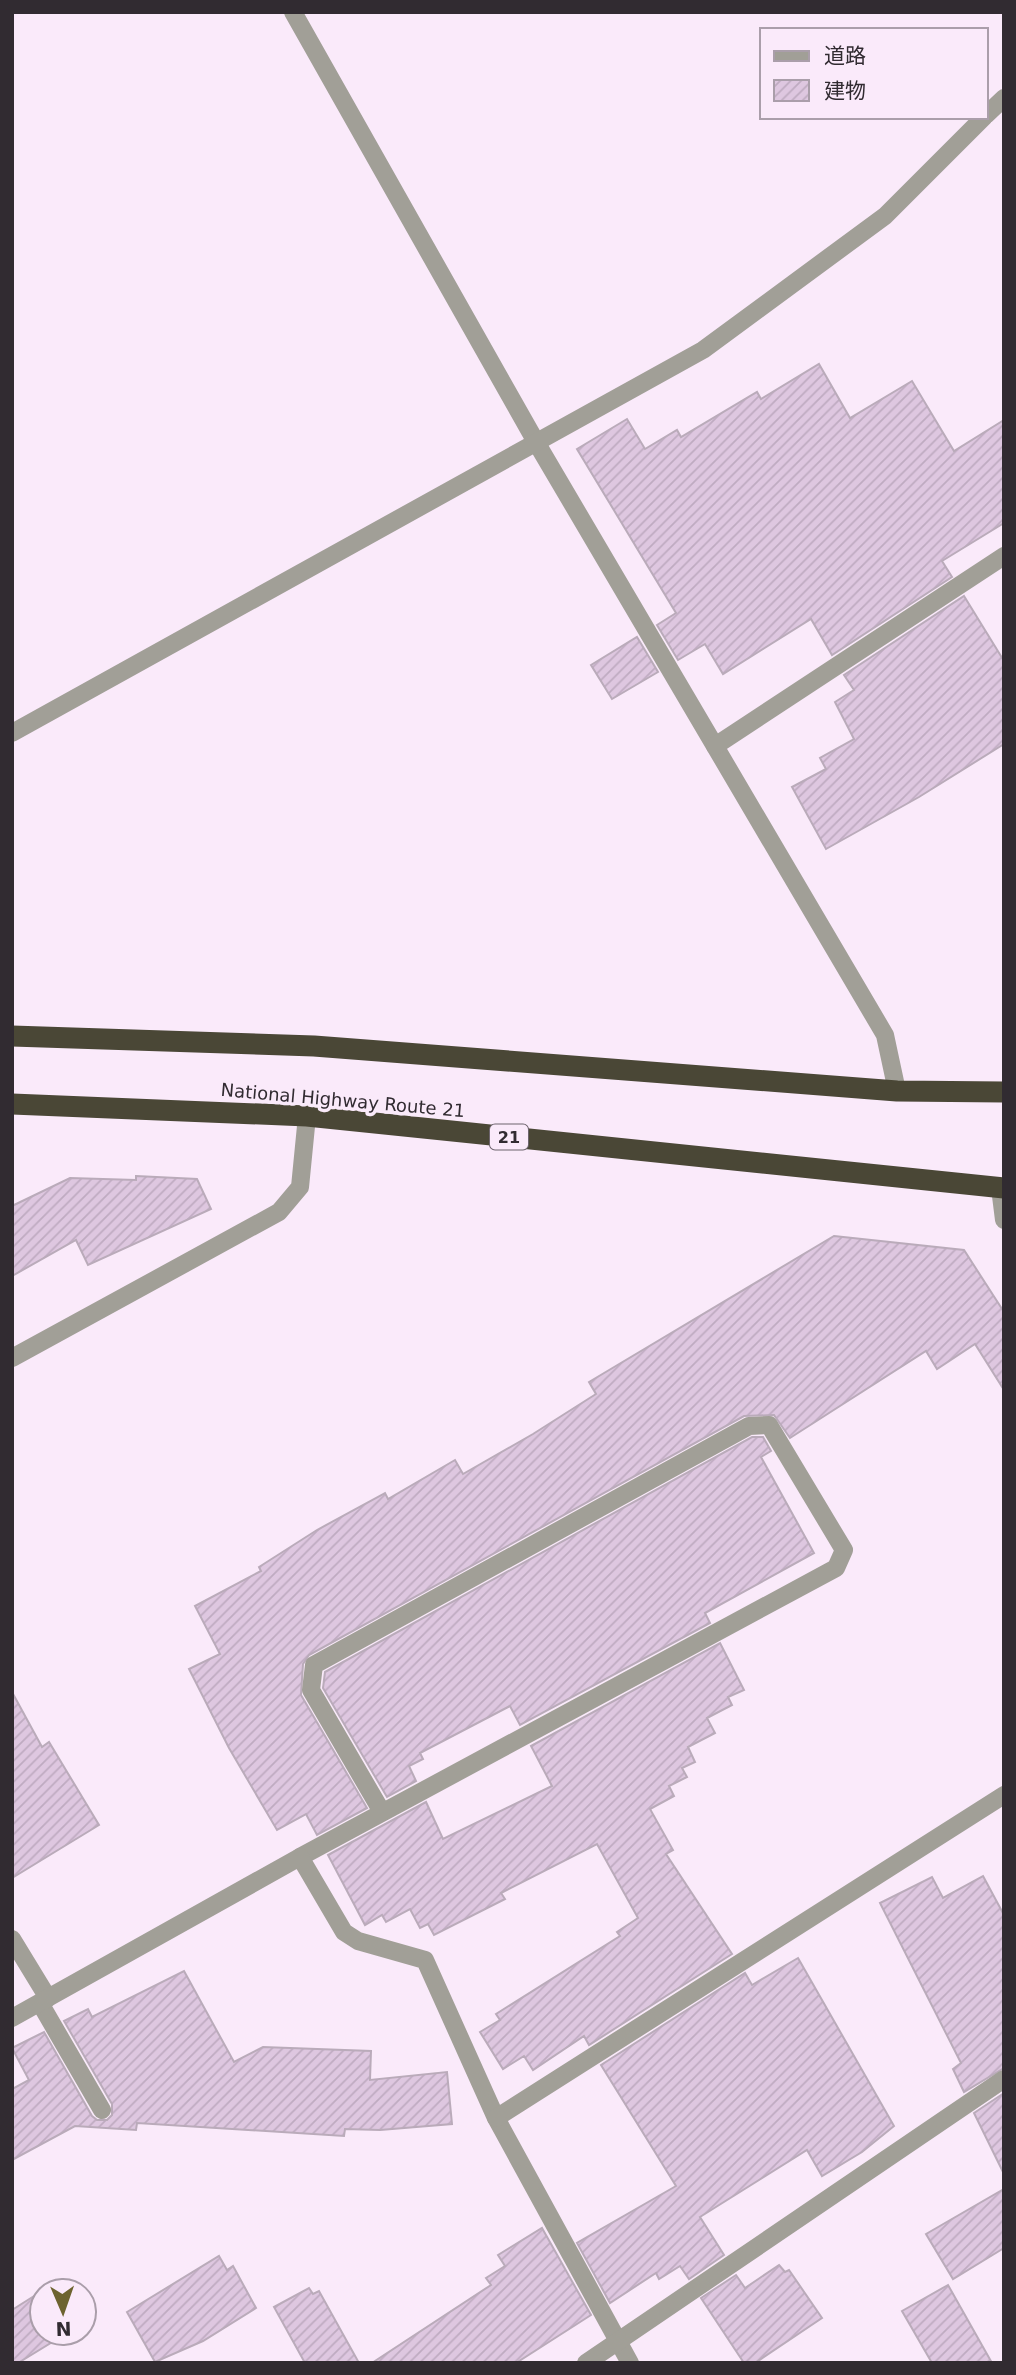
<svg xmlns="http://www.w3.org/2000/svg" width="1016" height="2375" font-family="'DejaVu Sans','Noto Sans JP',sans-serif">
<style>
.building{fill:url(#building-hatch);stroke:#baabba;stroke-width:2}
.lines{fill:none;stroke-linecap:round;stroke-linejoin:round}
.street{stroke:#a19f97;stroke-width:18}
.highway{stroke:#4a4736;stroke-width:21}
.labels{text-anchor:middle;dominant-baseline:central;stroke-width:7;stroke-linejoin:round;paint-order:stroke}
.shield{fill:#faeafa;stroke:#6d646d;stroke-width:2}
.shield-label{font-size:16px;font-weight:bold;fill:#312b31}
.street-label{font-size:18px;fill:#312b31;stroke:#faeafa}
</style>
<defs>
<pattern id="building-hatch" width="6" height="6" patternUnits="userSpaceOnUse" patternTransform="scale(1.75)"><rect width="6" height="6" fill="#dec7e0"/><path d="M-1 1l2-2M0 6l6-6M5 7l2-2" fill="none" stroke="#bfabc1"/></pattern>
</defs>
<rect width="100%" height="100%" fill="#faeafa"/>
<g class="building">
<polygon points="819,364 850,418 912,381 954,451 1004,420 1004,523 942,561 952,577 832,655 811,619 723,674 705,644 678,660 657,625 676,613 577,449 627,419 645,449 677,430 681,437 757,392 761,399"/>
<polygon points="964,596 1004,661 1004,744 919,797 826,849 792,787 826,769 820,758 854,739 835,702 854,690 844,675"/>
<polygon points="637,637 658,672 612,699 591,665"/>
<polygon points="136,1176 197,1179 211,1209 88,1265 76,1240 12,1276 12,1206 70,1178 136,1180"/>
<polygon points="834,1236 964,1250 1004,1312 1004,1390 975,1344 937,1369 926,1351 790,1438 774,1415 744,1416 309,1655 303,1664 301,1695 367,1808 317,1835 306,1814 277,1830 229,1748 189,1669 220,1654 195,1606 261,1571 259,1567 317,1530 385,1493 388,1499 455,1460 463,1474 533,1434 596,1394 589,1382"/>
<polygon points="752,1437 763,1437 771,1451 761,1457 814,1553 705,1613 710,1623 520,1725 510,1706 420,1753 423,1759 409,1766 416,1781 387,1797 323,1688 325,1672"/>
<polygon points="720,1643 744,1690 728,1697 732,1705 707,1718 715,1733 688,1747 695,1762 682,1768 687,1777 669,1786 674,1796 650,1809 673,1850 666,1854 732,1954 589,2045 584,2036 533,2070 524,2056 503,2069 480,2032 500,2020 496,2014 620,1936 617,1932 638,1918 597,1844 501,1893 505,1899 434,1935 428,1924 420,1928 410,1909 386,1922 382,1915 365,1925 328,1855 426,1802 443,1839 552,1786 531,1746"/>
<polygon points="12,1692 42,1747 49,1742 99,1825 12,1878"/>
<polygon points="983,1876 1004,1915 1004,2068 964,2092 953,2069 961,2063 880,1903 932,1877 943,1898"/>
<polygon points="798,1958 894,2126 862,2152 822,2176 807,2150 700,2217 724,2255 689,2279 680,2266 659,2279 656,2273 610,2303 577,2243 676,2186 601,2065 745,1973 752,1985"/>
<polygon points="184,1971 234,2062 263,2047 371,2051 370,2080 447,2072 452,2124 380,2130 345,2129 344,2136 137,2123 136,2130 75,2126 12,2160 12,2089 29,2080 12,2048 44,2032 92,2116 97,2120 107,2120 112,2115 112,2104 64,2021 88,2009 92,2017"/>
<polygon points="1004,2093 1004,2174 974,2113"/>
<polygon points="1004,2189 1004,2248 953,2279 926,2234"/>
<polygon points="542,2228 591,2315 516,2363 372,2363 491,2285 486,2278 505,2266 498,2255"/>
<polygon points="219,2256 227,2270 233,2266 256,2308 203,2341 155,2362 127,2312"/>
<polygon points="779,2265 785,2272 789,2270 822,2318 755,2363 744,2363 701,2298 736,2275 745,2288"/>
<polygon points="948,2285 992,2363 932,2363 902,2311"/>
<polygon points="309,2288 313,2294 319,2291 359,2363 305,2363 274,2307"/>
<polygon points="42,2291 42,2333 67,2333 18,2363 12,2363 12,2310"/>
</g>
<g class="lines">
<g class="street">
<polyline points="293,12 536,442 885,1035 897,1091"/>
<polyline points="986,115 1004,98"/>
<polyline points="12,733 703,350 885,216 984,117"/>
<polyline points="715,746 1004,556"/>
<polyline points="1000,1188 1004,1220"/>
<polyline points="12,1358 279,1212 300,1187 307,1116"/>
<polyline points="300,1857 836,1568 844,1550 769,1425 749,1426 314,1665 311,1690 382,1812"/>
<polyline points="12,1939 48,1998"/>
<polyline points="40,2003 102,2110"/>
<polyline points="12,2018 300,1857 344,1932 358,1941 425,1960 496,2118 630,2363"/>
<polyline points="496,2118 1004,1795"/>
<polyline points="586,2363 1004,2079"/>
</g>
<g class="highway">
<polyline points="12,1036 314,1046 897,1091 1004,1092"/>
<polyline points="12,1104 307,1116 1004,1188"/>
</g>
</g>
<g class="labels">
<rect class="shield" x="490" y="1124.5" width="38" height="25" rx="5"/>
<g class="shield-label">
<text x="509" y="1137">21</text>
</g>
<g class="street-label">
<text transform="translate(343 1100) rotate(5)">National Highway Route 21</text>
</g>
</g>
<rect width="1016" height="2375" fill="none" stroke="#312b31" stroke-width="28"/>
<rect x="760" y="28" width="228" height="91" fill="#faeafa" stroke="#aa9eaa" stroke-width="2"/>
<rect x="774" y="51" width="35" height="10" fill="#a19f97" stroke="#aa9eaa" stroke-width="2"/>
<text x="824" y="63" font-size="21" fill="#312b31">道路</text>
<rect x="774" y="80" width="35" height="21" fill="url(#building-hatch)" stroke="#aa9eaa" stroke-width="2"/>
<text x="824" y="98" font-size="21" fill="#312b31">建物</text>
<g transform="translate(63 2312) rotate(178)"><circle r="33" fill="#faeafa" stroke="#aa9eaa" stroke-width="2"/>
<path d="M0-5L12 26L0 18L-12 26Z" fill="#6d632f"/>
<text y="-10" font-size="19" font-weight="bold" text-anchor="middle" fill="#312b31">N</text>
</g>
</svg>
